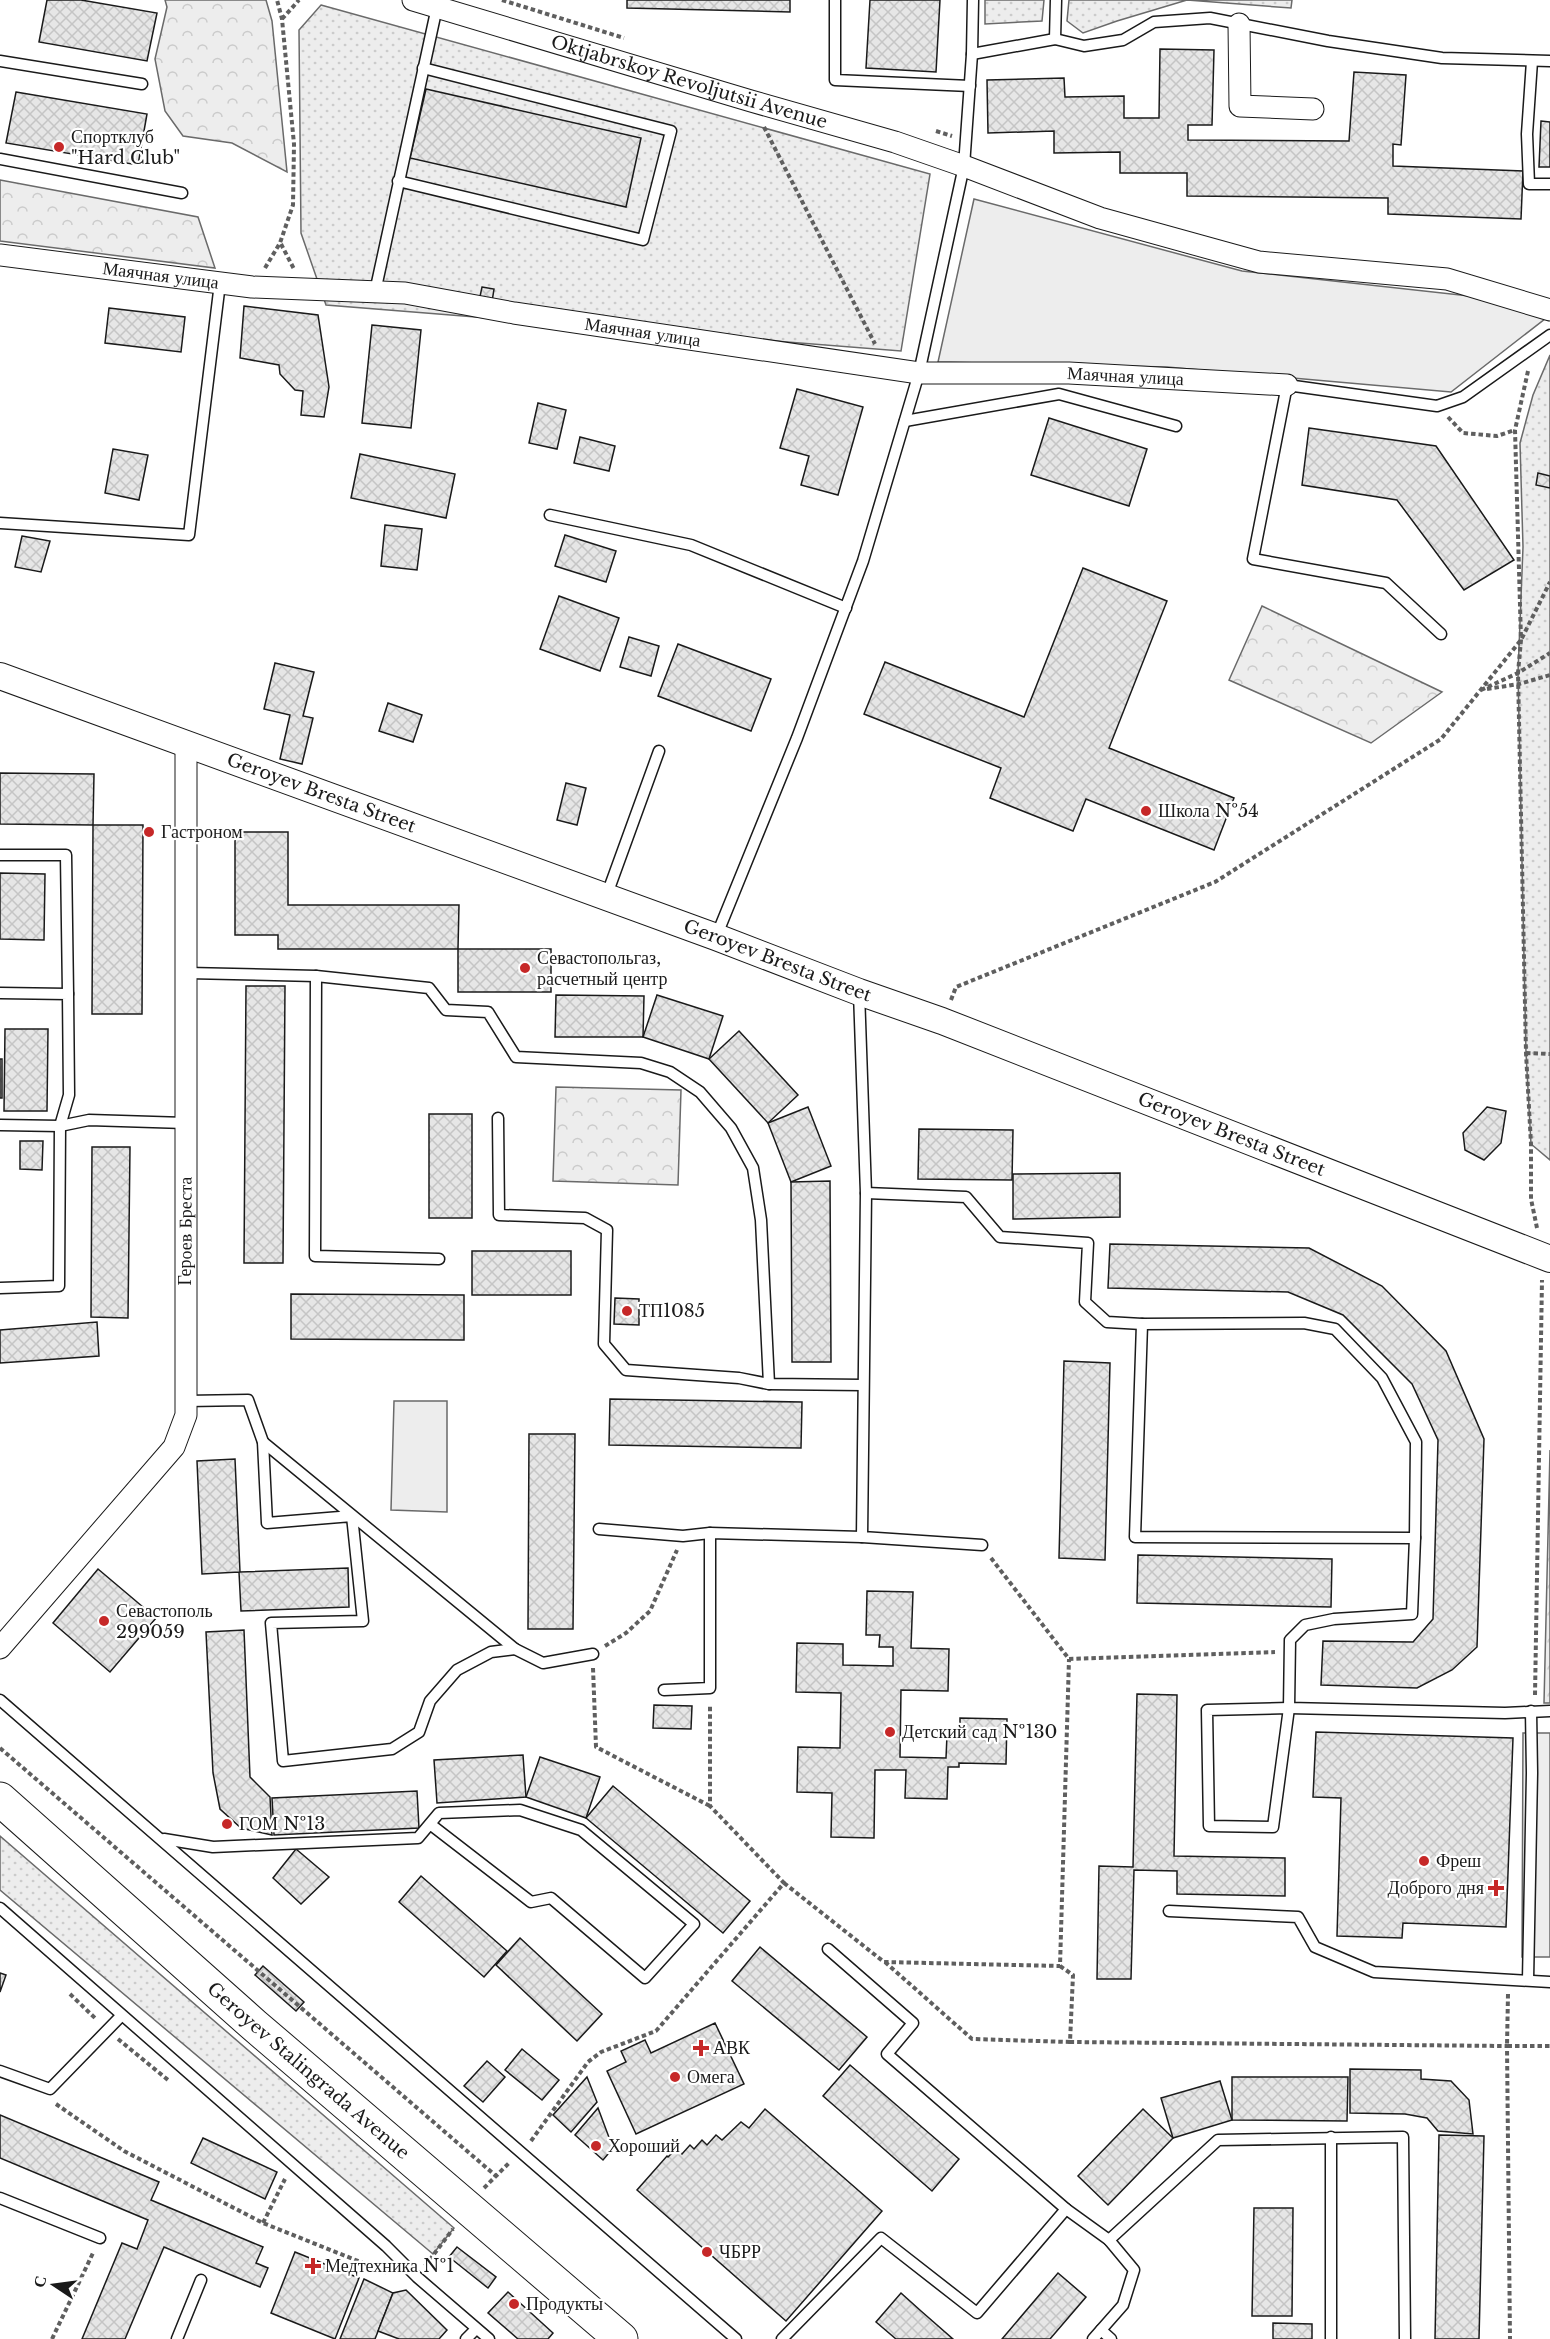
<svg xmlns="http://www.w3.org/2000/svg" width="1550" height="2339" font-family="'Libre Baskerville',serif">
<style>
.grass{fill:url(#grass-dots);stroke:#6a6a6a;stroke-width:1.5}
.park{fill:url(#park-crowns);stroke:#6a6a6a;stroke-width:1.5}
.built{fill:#ededed;stroke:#6a6a6a;stroke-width:1.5}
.building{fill:url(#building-cross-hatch);stroke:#1a1a1a;stroke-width:1.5}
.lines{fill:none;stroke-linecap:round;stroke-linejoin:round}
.service-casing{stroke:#1a1a1a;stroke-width:13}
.minor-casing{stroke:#1a1a1a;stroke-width:23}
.tertiary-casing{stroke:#1a1a1a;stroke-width:28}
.primary-casing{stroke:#1a1a1a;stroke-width:35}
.path{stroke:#5f5f5f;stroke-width:4;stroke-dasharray:4.5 3;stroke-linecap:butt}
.service{stroke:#fff;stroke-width:10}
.minor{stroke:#fff;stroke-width:21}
.tertiary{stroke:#fff;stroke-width:26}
.primary{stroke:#fff;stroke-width:33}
.poi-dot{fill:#c62828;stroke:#fff;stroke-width:2}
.labels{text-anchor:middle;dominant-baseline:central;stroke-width:4.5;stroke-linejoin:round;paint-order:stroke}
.street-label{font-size:18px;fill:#1a1a1a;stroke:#fff}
.poi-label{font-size:18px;fill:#1a1a1a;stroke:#fff;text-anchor:start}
</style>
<defs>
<pattern id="grass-dots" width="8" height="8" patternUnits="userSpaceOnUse" patternTransform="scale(1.5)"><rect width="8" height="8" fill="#ededed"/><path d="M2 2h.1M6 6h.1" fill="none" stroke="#cbcbcb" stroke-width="1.8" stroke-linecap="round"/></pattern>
<pattern id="park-crowns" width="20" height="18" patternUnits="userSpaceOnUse" patternTransform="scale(1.5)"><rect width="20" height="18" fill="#ededed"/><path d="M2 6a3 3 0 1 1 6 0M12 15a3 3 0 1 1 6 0" fill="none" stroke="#cbcbcb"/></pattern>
<pattern id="building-cross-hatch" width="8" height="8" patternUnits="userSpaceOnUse" patternTransform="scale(1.5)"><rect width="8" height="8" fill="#e6e6e6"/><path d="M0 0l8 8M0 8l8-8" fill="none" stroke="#c5c5c5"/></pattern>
</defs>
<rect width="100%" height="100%" fill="#fff"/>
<g class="grass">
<polygon points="985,0 1044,0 1042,21 985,24"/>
<polygon points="1069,0 1292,0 1291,8 1187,0 1117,21 1083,33 1067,21"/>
<polygon points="321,5 930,174 901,351 326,305 301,233 299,30"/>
<polygon points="1550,355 1550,1160 1531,1144 1526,1053 1518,673 1523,547 1520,443 1533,395"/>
<polygon points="0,1836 454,2228 433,2254 0,1890"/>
</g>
<g class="park">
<polygon points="165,0 266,0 272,21 287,172 232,143 183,136 165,111 155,59 167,7"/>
<polygon points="0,180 198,217 215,268 0,241"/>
<polygon points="1262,606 1442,692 1371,743 1229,680"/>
<polygon points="556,1087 681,1090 678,1185 553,1181"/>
<polygon points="1550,1450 1550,1703 1544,1703"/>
</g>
<g class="built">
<polygon points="974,199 1242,271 1550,305 1550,315 1451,392 1167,367 938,362"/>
<polygon points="394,1401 447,1401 447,1512 391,1510"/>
<polygon points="1523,1733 1550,1733 1550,1957 1522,1957"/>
</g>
<g class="building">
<polygon points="47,0 81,0 157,13 147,61 39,42"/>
<polygon points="627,0 790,0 790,12 627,8"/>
<polygon points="870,0 940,0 936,72 866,68"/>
<polygon points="1160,49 1214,50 1212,125 1188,125 1188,140 1349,141 1354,72 1406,75 1401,145 1393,144 1393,166 1523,171 1521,219 1388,214 1388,198 1187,196 1187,173 1120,173 1120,152 1054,153 1054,131 988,133 987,80 1064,78 1065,97 1124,96 1124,118 1159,118"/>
<polygon points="426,89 641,138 626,207 410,158"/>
<polygon points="16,92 147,114 138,165 6,143"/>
<polygon points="1541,121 1550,122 1550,167 1539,167"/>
<polygon points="482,287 494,289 491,308 478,306"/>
<polygon points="244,306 318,315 329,387 324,417 301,415 303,391 295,390 280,374 279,365 240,358"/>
<polygon points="109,308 185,317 181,352 105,343"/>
<polygon points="372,325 421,330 411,428 362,423"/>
<polygon points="797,389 863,407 838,495 801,485 809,456 780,448"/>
<polygon points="538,403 566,410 557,449 529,443"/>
<polygon points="1049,418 1147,449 1129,506 1031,475"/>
<polygon points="1309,428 1436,446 1514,560 1464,590 1397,500 1302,485"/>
<polygon points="580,437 615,446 609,471 574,463"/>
<polygon points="113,449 148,455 139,500 105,493"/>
<polygon points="360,454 455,474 446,518 351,498"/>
<polygon points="1538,473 1550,476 1550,488 1536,485"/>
<polygon points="385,525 422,529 417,570 381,566"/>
<polygon points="565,535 616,551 606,582 555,566"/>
<polygon points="22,536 50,541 41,572 15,567"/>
<polygon points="1083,568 1167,601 1109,748 1234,798 1214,850 1086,799 1073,831 990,798 1001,768 864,714 885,662 1024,717"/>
<polygon points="559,596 619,618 600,671 540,649"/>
<polygon points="629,637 659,646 651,676 620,667"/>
<polygon points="678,644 771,679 751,731 658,696"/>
<polygon points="275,663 314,672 303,716 313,718 302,764 280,759 290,715 264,709"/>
<polygon points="388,703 422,715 413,742 379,731"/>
<polygon points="0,773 94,774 93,825 0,824"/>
<polygon points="566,783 586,788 577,825 557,820"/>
<polygon points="93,825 143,825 142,1014 92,1014"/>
<polygon points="235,832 288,832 288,905 459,905 458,949 278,949 278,935 235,935"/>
<polygon points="0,873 45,874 44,940 0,939"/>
<rect x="458" y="949" width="93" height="43"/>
<polygon points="246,986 285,986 283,1263 244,1263"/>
<polygon points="556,995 644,996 643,1037 555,1037"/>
<polygon points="657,995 723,1016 709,1059 643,1037"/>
<polygon points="5,1029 48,1029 47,1111 4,1111"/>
<polygon points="739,1031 798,1095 768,1123 709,1059"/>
<rect x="0" y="1059" width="2" height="39"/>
<polygon points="808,1107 831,1166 791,1182 768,1123"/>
<polygon points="1487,1107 1506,1111 1501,1143 1484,1160 1465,1150 1463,1133"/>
<rect x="429" y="1114" width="43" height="104"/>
<polygon points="919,1129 1013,1130 1012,1180 918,1179"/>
<polygon points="20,1141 43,1141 42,1170 20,1169"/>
<polygon points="92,1147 130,1147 128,1318 91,1317"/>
<polygon points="1120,1173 1120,1217 1013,1219 1013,1174"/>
<polygon points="830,1181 831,1362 792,1362 791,1182"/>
<polygon points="1110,1244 1309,1248 1382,1286 1446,1351 1484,1439 1477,1647 1452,1670 1417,1688 1321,1685 1323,1641 1413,1642 1433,1619 1438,1440 1412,1384 1343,1315 1288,1292 1108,1288"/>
<rect x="472" y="1251" width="99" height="44"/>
<polygon points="291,1294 464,1295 464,1340 291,1339"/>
<polygon points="615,1298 639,1299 639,1325 614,1324"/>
<polygon points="97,1322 99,1356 0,1363 0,1330"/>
<polygon points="1064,1361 1110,1363 1105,1560 1059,1558"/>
<polygon points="610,1399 802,1402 801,1448 609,1445"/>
<polygon points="529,1434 575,1434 573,1629 528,1629"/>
<polygon points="235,1459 240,1572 348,1568 349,1607 241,1611 239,1572 202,1574 197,1461"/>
<polygon points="1138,1555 1332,1559 1331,1607 1137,1603"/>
<polygon points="98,1569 156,1618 110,1672 53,1623"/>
<polygon points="867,1591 913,1592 911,1648 949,1649 948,1691 901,1690 900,1757 946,1758 947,1735 960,1735 960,1718 1007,1719 1006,1764 959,1763 959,1767 948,1767 947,1799 905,1798 906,1770 875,1770 874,1838 831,1837 832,1793 797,1792 798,1747 840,1748 841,1693 796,1692 797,1643 843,1644 843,1665 893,1666 893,1647 879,1647 880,1635 866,1635"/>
<polygon points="244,1630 250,1777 270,1797 272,1835 241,1828 220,1809 213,1773 206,1632"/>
<polygon points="1137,1694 1177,1695 1174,1856 1285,1858 1285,1896 1177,1894 1177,1871 1134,1870 1131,1979 1097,1979 1099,1866 1133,1867"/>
<polygon points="654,1705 692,1706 691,1729 653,1728"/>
<polygon points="1316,1732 1513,1738 1506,1927 1403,1923 1402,1938 1337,1936 1341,1798 1313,1797"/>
<polygon points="523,1755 526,1797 437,1803 434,1760"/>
<polygon points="540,1757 600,1777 586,1818 526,1797"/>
<polygon points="613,1786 750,1901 723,1933 586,1818"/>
<polygon points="417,1791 419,1828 274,1835 272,1798"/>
<polygon points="296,1849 329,1877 301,1904 273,1878"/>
<polygon points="421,1876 507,1951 484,1977 399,1902"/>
<polygon points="520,1938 602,2014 577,2041 496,1965"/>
<polygon points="760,1947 867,2037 839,2070 732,1981"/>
<polygon points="263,1966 304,2002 296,2011 255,1975"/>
<polygon points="0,1973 6,1975 0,1992"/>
<polygon points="715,2023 744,2084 636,2134 607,2071 626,2062 621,2051 645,2040 651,2053"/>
<polygon points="522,2049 559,2080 542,2100 505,2070"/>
<polygon points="487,2061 505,2077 483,2102 464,2086"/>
<polygon points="850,2065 959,2159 932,2191 823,2096"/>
<polygon points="1350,2069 1421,2070 1421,2079 1451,2081 1469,2100 1473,2134 1438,2131 1427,2118 1405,2114 1350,2113"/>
<polygon points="587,2077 597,2102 571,2132 553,2115"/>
<polygon points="1232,2077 1348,2077 1347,2121 1232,2120"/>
<polygon points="1220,2081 1232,2120 1173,2138 1161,2098"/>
<polygon points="598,2108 613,2148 603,2160 575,2135"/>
<polygon points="765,2109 882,2211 786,2321 637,2190 667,2156 668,2157 676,2149 682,2154 690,2145 694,2149 702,2140 707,2145 716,2135 722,2140 741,2122 749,2128"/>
<polygon points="1143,2109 1173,2138 1108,2205 1078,2176"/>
<polygon points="0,2115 159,2182 151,2200 263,2247 256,2263 268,2268 260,2287 164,2247 125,2339 82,2339 122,2243 137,2249 148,2220 0,2158"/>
<polygon points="1439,2135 1484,2136 1479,2339 1435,2339"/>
<polygon points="203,2138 277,2172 265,2199 191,2163"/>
<polygon points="1254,2208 1293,2208 1292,2316 1252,2316"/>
<polygon points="457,2247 496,2277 488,2288 449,2257"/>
<polygon points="295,2252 359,2278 335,2339 271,2313"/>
<polygon points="1058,2273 1086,2297 1050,2339 1002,2339"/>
<polygon points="364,2279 393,2293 375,2339 340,2339"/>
<polygon points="406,2290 447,2330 439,2339 399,2339 378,2331 393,2293"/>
<polygon points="508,2292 553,2333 548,2339 518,2339 488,2313"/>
<polygon points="901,2293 921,2311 953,2339 896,2339 876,2322"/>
<polygon points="1273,2323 1312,2324 1312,2339 1273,2339"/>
</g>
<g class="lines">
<defs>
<g id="service">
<polyline points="835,0 835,80 970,86"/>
<polyline points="1055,39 1056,0"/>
<polyline points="972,54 1055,39 1084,46 1123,40 1154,22 1210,18 1328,41 1442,58 1550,61"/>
<polyline points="0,61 142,84"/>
<polyline points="1532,61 1527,134 1529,184 1550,184"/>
<polyline points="0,159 182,193"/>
<polyline points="398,181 643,240 671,131 423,68"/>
<polyline points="375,292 437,7"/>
<polyline points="905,421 1059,394 1176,426"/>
<polyline points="550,515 691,545 846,608"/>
<polyline points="0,523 189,535 220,283"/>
<polyline points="1441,634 1386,583 1253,559 1287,385 1437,406 1463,397 1550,335"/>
<polyline points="0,855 66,855 68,994"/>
<polyline points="606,897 659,751"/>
<polyline points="716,937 797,738 863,561 919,373 964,166 972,54 973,0"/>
<polyline points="188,973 316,976 429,988 446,1010 488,1012 516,1057 641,1063 670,1072 700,1092 731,1128 753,1168 761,1220 769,1384 863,1385"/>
<polyline points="316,976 315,1256 439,1259"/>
<polyline points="859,992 866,1193 966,1197 1000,1237 1088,1243 1085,1302 1107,1322 1142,1324"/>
<polyline points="0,993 68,994 69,1095 60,1126 59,1286 0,1288"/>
<polyline points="498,1118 499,1215 585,1218 607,1230 604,1344 626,1370 739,1378 769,1384"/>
<polyline points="0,1125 60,1126 89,1120 185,1123"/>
<polyline points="866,1193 862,1537 982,1545"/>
<polygon points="1304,1323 1335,1329 1382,1378 1416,1442 1415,1538 1135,1537 1142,1324"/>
<polyline points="186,1401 248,1400 263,1442 267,1523 352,1516 363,1621 271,1623 283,1761 392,1749 419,1732 430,1701 457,1670 491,1652 515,1649"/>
<polyline points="263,1442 515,1649 543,1663 593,1654"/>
<polyline points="599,1529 683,1536 710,1533 862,1537"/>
<polyline points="1415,1538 1412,1614 1334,1619 1305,1625 1290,1640 1289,1708 1505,1713 1550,1711"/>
<polyline points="664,1690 710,1688 710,1533"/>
<polyline points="0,1700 736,2339"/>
<polygon points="1289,1708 1273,1827 1209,1826 1207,1710"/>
<polyline points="164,1839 213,1847 418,1838 439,1813 520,1810 581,1830 694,1924 645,1978 551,1898 531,1902 430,1824"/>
<polyline points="0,1908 386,2246 417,2277 489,2339"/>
<polyline points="1169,1911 1298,1917 1315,1947 1374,1972 1550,1982"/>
<polyline points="828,1949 913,2023 887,2054 1066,2209"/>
<polyline points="1528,1980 1532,1773 1531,1711"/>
<polyline points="0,2071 50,2089 121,2016"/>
<polyline points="0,2198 100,2238"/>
<polyline points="1109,2240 1218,2140 1403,2137 1405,2339"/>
<polyline points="1101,2330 1111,2339"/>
<polyline points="177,2339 201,2280"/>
<polyline points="466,2339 476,2329"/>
<polyline points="782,2339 881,2238 977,2313 1066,2209 1109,2240 1134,2270 1123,2305 1093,2339"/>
<polyline points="1331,2339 1331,2137"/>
</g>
<g id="minor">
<path id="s1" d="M 413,0 L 751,101 L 895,142 L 964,166 L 1100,218 L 1259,262 L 1447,279 L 1550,310"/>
<polyline points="1239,24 1240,106 1313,109"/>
<path id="s2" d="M 0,255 L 252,287 L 405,293 L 514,313 L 919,373 L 1069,373 L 1287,385"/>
<path id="s3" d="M 0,1648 L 174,1447 L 186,1415 C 184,1192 188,968 186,745"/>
</g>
<g id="tertiary">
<path id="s4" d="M 0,676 L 716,937 L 859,992 L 942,1021 L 1550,1259"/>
</g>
<g id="primary">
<path id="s5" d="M 0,1799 L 254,2025 L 621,2339"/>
</g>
</defs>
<use href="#service" class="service-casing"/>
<use href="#minor" class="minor-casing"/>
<use href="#tertiary" class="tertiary-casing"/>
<use href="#primary" class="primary-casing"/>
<g class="path">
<polyline points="502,0 624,38"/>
<polyline points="282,19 299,0"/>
<polyline points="764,127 875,344"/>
<polyline points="936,131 952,136"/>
<polyline points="281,244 294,269"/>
<polyline points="265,268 280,243 293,205 294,144 282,19 277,0"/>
<polyline points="1528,371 1515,430 1521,640 1518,673 1526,1053 1531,1144 1531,1199 1537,1228"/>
<polyline points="1448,417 1463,433 1497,436 1515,430"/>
<polyline points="1487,689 1519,684 1550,675"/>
<polyline points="1481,690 1518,673 1550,653"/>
<polyline points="951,1000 956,987 1215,882 1441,739 1521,640 1550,582"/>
<polyline points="1526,1053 1550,1054"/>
<polyline points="991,1558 1069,1659 1275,1652"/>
<polyline points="605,1646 626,1633 650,1611 677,1550"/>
<polyline points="593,1668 596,1747 710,1806"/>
<polyline points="1535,1695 1542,1280"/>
<polyline points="0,1748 496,2176"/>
<polyline points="784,1883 884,1962 1060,1966 1069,1659"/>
<polyline points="885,1962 972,2039 1070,2042"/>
<polyline points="1060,1966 1073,1975 1070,2042 1507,2046 1510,2339"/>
<polyline points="70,1994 97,2020"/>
<polyline points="1508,1994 1507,2046 1550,2046"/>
<polyline points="118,2039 168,2080"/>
<polyline points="56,2104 124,2151 263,2223 388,2273"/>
<polyline points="531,2141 588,2062 601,2052 656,2031 784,1883 710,1806 710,1704"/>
<polyline points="484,2188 509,2163"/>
<polyline points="263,2223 285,2179"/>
<polyline points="425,2266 453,2229"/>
<polyline points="52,2339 93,2253"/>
</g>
<use href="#service" class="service"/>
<use href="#minor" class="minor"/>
<use href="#tertiary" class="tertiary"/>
<use href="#primary" class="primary"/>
</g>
<g class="poi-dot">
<circle cx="59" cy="147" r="6"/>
<circle cx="1146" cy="811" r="6"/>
<circle cx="149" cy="832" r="6"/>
<circle cx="525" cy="968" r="6"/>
<circle cx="627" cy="1311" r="6"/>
<circle cx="104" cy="1621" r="6"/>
<circle cx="890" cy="1732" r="6"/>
<circle cx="227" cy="1824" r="6"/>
<circle cx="1424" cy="1861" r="6"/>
<path d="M1493 1879h6v6h6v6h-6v6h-6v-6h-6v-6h6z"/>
<path d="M698 2039h6v6h6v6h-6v6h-6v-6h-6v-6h6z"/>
<circle cx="675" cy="2077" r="6"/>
<circle cx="596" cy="2146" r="6"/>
<circle cx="707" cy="2252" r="6"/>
<path d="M310 2257h6v6h6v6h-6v6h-6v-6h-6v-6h6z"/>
<circle cx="514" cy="2304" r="6"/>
</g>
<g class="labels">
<g class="street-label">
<text stroke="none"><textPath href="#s1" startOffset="288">Oktjabrskoy Revoljutsii Avenue</textPath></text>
<text stroke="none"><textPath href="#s2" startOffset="162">Маячная улица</textPath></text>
<text stroke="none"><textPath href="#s2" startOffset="648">Маячная улица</textPath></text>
<text stroke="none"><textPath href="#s2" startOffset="1134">Маячная улица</textPath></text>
<text stroke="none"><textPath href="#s4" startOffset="342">Geroyev Bresta Street</textPath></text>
<text stroke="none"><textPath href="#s4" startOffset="828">Geroyev Bresta Street</textPath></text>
<text stroke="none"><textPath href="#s4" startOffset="1314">Geroyev Bresta Street</textPath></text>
<text stroke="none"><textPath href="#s3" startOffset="484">Героев Бреста</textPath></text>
<text stroke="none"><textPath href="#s5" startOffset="411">Geroyev Stalingrada Avenue</textPath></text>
</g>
<g class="poi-label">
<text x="71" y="137">Спортклуб<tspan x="71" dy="21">"Hard Club"</tspan></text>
<text x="1158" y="811">Школа №54</text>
<text x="161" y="832">Гастроном</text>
<text x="537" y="958">Севастопольгаз,<tspan x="537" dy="21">расчетный центр</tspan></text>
<text x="639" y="1311">ТП1085</text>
<text x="116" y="1611">Севастополь<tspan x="116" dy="21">299059</tspan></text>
<text x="902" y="1732">Детский сад №130</text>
<text x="239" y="1824">ГОМ №13</text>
<text x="1436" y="1861">Фреш</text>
<text x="1484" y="1888" text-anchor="end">Доброго дня</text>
<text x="713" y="2048">АВК</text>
<text x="687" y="2077">Омега</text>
<text x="608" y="2146">Хороший</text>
<text x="719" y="2252">ЧБРР</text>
<text x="325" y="2266">Медтехника №1</text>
<text x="526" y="2304">Продукты</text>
</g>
</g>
<g transform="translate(54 2285) rotate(283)" stroke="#ffffff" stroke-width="4.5" paint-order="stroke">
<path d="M0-4.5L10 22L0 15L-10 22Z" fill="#1a1a1a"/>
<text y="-9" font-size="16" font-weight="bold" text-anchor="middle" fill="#1a1a1a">С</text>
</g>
</svg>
